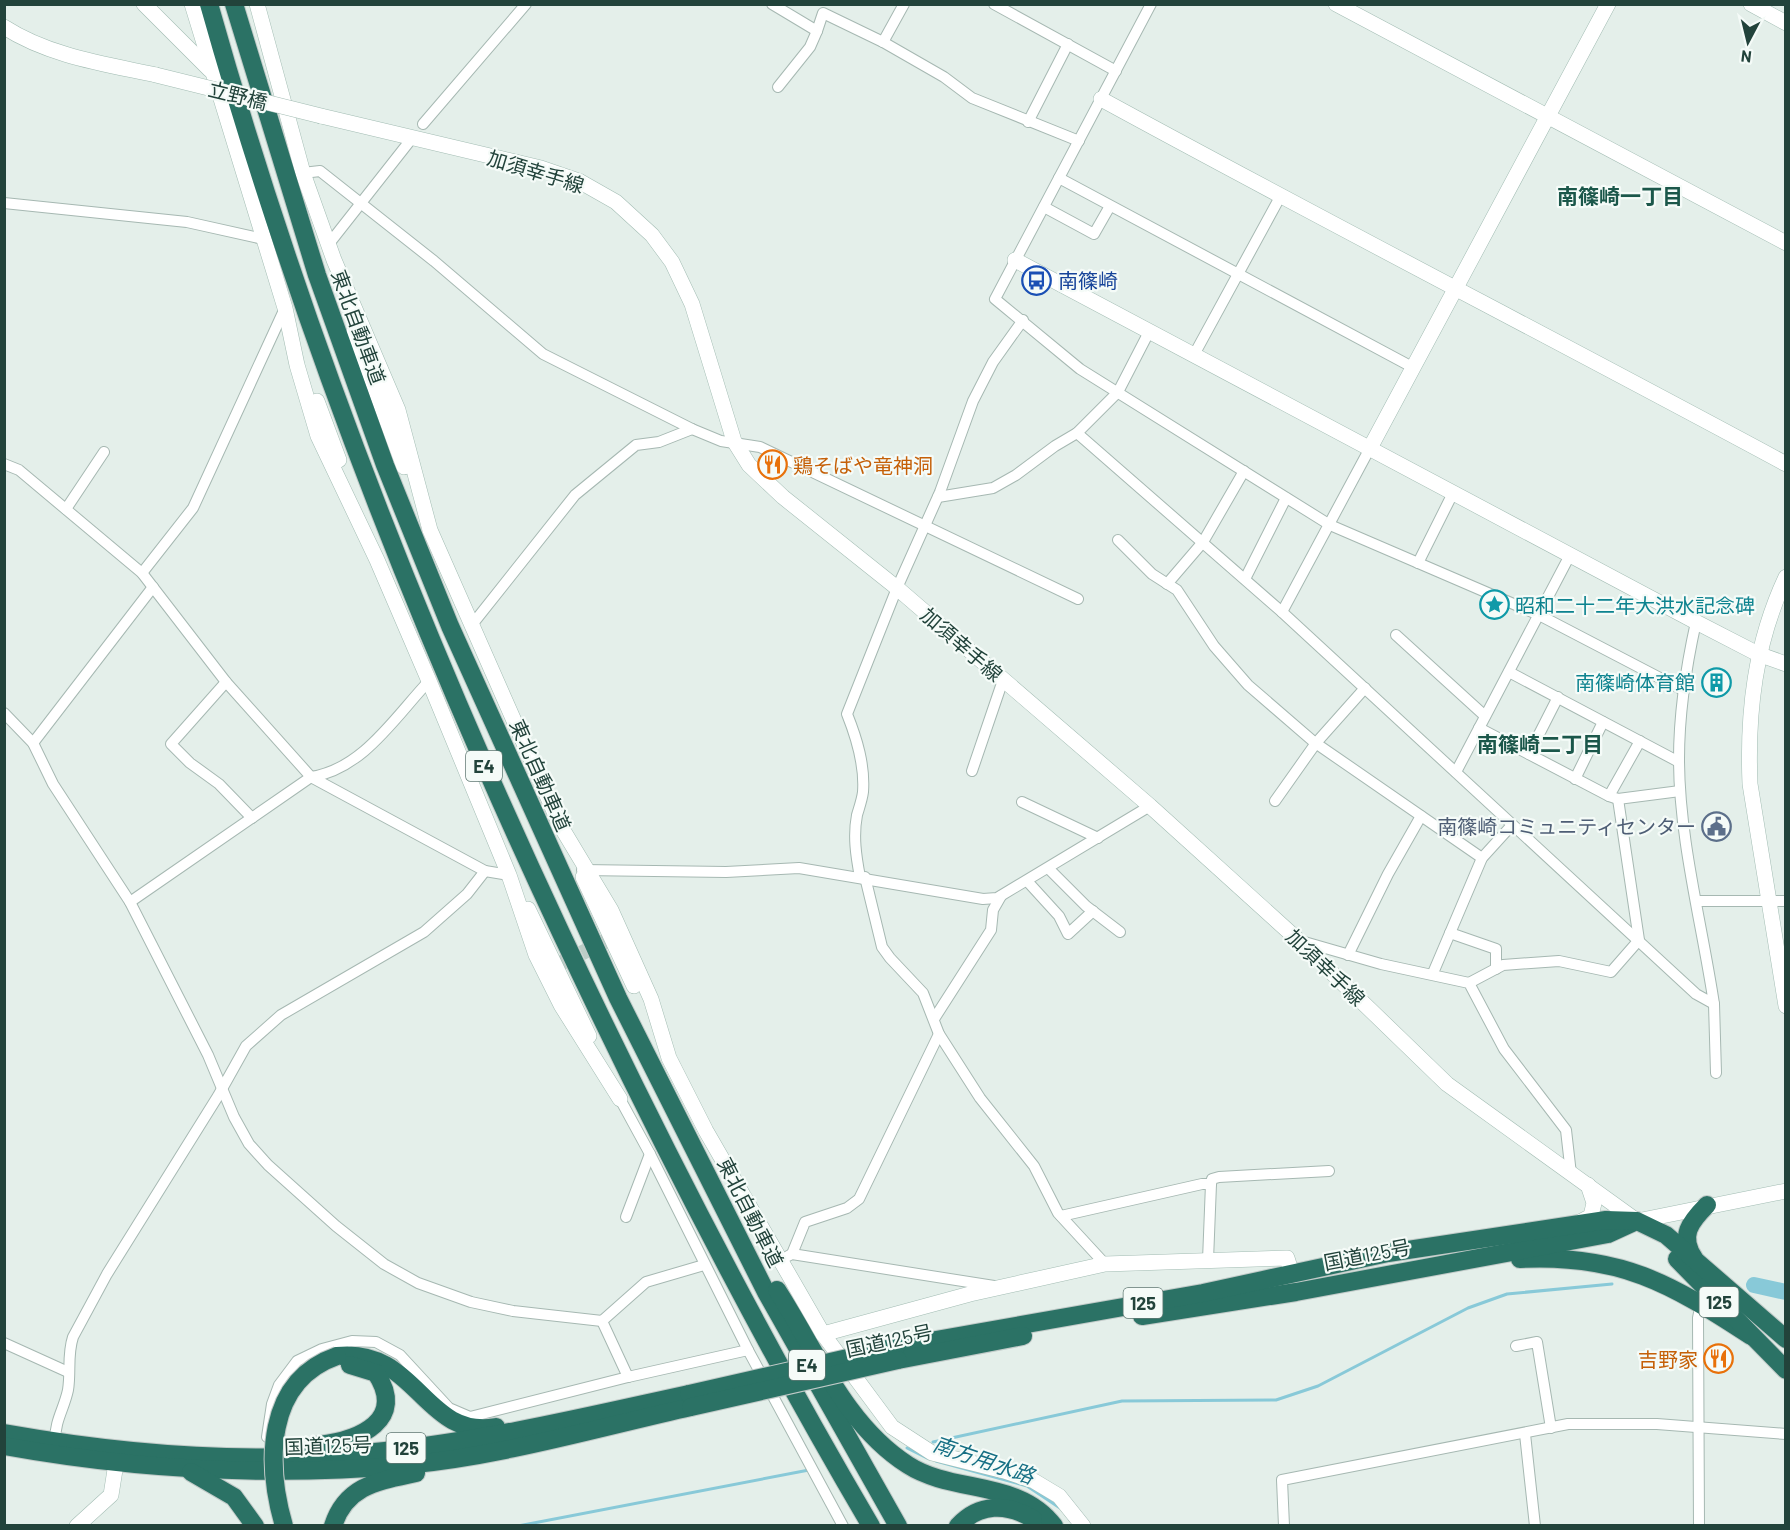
<svg xmlns="http://www.w3.org/2000/svg" width="1790" height="1530" font-family="Barlow,'Noto Sans JP',sans-serif">
<style>
.lines{fill:none;stroke-linecap:round;stroke-linejoin:round}
.stream{stroke:#88c9d8;stroke-width:3}
.river{stroke:#88c9d8;stroke-width:16}
.secondary-tunnel{stroke:#bdcdc7;stroke-width:15;stroke-dasharray:15 8;stroke-linecap:butt}
.street-casing{stroke:#a6b8b2;stroke-width:12}
.secondary-casing{stroke:#a2bcb3;stroke-width:16}
.highway-casing{stroke:#c1cac8;stroke-width:20}
.street{stroke:#fff;stroke-width:10}
.secondary{stroke:#fff;stroke-width:15}
.highway{stroke:#2b7265;stroke-width:18}
.secondary-bridge-casing{stroke:#a2bcb3;stroke-width:16;stroke-linecap:butt}
.highway-bridge-casing{stroke:#c1cac8;stroke-width:20;stroke-linecap:butt}
.secondary-bridge{stroke:#fff;stroke-width:15}
.highway-bridge{stroke:#2b7265;stroke-width:18}
.labels{text-anchor:middle;dominant-baseline:central;stroke-width:4.5;stroke-linejoin:round;paint-order:stroke}
.shield{fill:#f5fbf8;stroke:#617a74;stroke-width:1.5}
.shield-label{font-size:18px;font-weight:bold;fill:#22433b}
.street-label{font-size:20px;fill:#22433b;stroke:#f5fbf8}
.transit-label{font-size:20px;fill:#164399;stroke:#f5fbf8;text-anchor:start}
.food-label{font-size:20px;fill:#c56008;stroke:#f5fbf8;text-anchor:start}
.culture-label{font-size:20px;fill:#0d838f;stroke:#f5fbf8;text-anchor:start}
.service-label{font-size:20px;fill:#4e5e75;stroke:#f5fbf8;text-anchor:end}
.neighbourhood-label{font-size:21px;font-weight:bold;fill:#1b574a;stroke:#f5fbf8}
.water-label{font-size:21px;font-style:italic;fill:#166f84;stroke:#f5fbf8}
</style>
<rect width="100%" height="100%" fill="#e4efea"/>
<g class="lines">
<g class="stream">
<polyline points="933,1442 1122,1401 1276,1400 1318,1386 1468,1308 1507,1294 1612,1284"/>
<polyline points="907,1448 927,1458"/>
<polyline points="936,1461 1027,1486 1060,1508"/>
<polyline points="518,1526 809,1470"/>
</g>
<polyline class="river" points="1754,1285 1786,1292"/>
<polyline class="secondary-tunnel" points="561,963 606,941"/>
<defs>
<g id="street">
<polyline points="772,4 817,31 823,13 883,42 944,77 972,98 1079,141"/>
<polyline points="994,4 1116,71"/>
<polyline points="1151,4 995,299 1080,369 1330,525 1539,615 1683,690"/>
<polyline points="883,42 904,4"/>
<polyline points="778,87 810,47 817,31"/>
<polyline points="1028,122 1068,44"/>
<polyline points="423,124 526,4"/>
<polyline points="303,173 320,171 434,261 543,354 692,429 721,441 760,447 1078,599"/>
<polyline points="1059,178 1414,368"/>
<polyline points="4,203 187,222 263,239"/>
<polyline points="1044,207 1094,234 1110,206"/>
<polyline points="328,245 409,142"/>
<polyline points="1195,353 1280,197"/>
<path d="M 1077,433 L 1282,612 L 1696,994 L 1714,1004 C 1702,924 1679,839 1679,759 C 1679,713 1686,667 1696,622"/>
<polyline points="4,464 19,470 142,573 226,682 311,777 485,871 509,875"/>
<polyline points="938,497 993,488 1016,475 1055,446 1077,433 1118,392 1150,330"/>
<polyline points="66,509 104,452"/>
<polyline points="1118,540 1152,574 1177,590 1214,646 1248,685 1314,742 1482,858"/>
<polyline points="1418,563 1453,493"/>
<polyline points="142,573 193,508 285,308"/>
<polyline points="1245,579 1286,498"/>
<polyline points="1167,584 1203,542 1244,471"/>
<polyline points="1282,612 1370,448"/>
<polyline points="471,626 575,495 636,445 659,442 692,429"/>
<polyline points="1396,635 1485,716"/>
<polyline points="1509,672 1679,762"/>
<polyline points="226,682 171,744 190,763 219,784 252,818"/>
<polyline points="4,713 33,743 53,784 130,902 208,1055 234,1117 249,1144 268,1165 336,1226 384,1264 418,1283 471,1302 513,1311 602,1321 646,1282 704,1265"/>
<polyline points="1479,728 1609,796 1618,799 1680,791"/>
<polyline points="33,743 153,587"/>
<polyline points="1529,754 1558,697"/>
<polyline points="972,771 1003,680"/>
<polyline points="1456,772 1570,555"/>
<polyline points="1575,779 1603,722"/>
<polyline points="1609,796 1640,741"/>
<polyline points="1275,801 1316,743 1365,688"/>
<polyline points="1022,802 1098,838"/>
<polyline points="1049,869 1086,906 1120,932"/>
<polyline points="582,870 726,872 799,868 983,899 997,898 1150,806"/>
<path d="M 860,877 C 856,856 853,836 857,815 C 859,808 862,800 863,792 C 865,765 857,739 847,714 L 897,588 L 940,492 L 973,401 L 993,362 L 1023,320"/>
<polyline points="865,877 882,947 890,958 923,993 939,1034 980,1098 1034,1166 1058,1213 1105,1264"/>
<polyline points="1028,882 1059,916 1068,934 1093,911"/>
<polyline points="1696,901 1786,901"/>
<path d="M 130,902 L 311,777 C 363,769 395,717 429,681"/>
<polyline points="1450,933 1496,949 1496,969"/>
<polyline points="1301,941 1381,964 1469,983 1504,1049 1566,1130 1571,1174"/>
<polyline points="1348,955 1388,874 1421,816"/>
<polyline points="1433,973 1482,858 1512,825"/>
<polyline points="1469,983 1503,965 1559,961 1611,972 1639,940 1618,799"/>
<polyline points="1714,1004 1716,1073"/>
<polyline points="934,1019 991,930 993,910 1001,896"/>
<polyline points="1211,1184 1212,1179 1219,1177 1329,1171"/>
<polyline points="1061,1216 1202,1184 1211,1184 1208,1260"/>
<polyline points="626,1217 650,1154"/>
<polyline points="792,1254 805,1222 847,1208 859,1199 939,1034"/>
<polyline points="788,1256 792,1254 994,1286"/>
<polyline points="602,1321 628,1377"/>
<polyline points="4,1343 68,1372"/>
<polyline points="1516,1346 1537,1342 1551,1428"/>
<polyline points="748,1350 843,1526"/>
<polyline points="1525,1434 1535,1526"/>
<polyline points="267,1437 272,1404 279,1385 297,1361 322,1349 352,1341 376,1342 400,1355 449,1408 470,1417 628,1377 748,1350 650,1154 620,1099"/>
<path d="M 55,1441 C 55,1420 64,1409 68,1390 C 71,1372 67,1355 73,1337 L 107,1274 L 218,1096 L 246,1046 L 281,1015 L 424,932 L 467,894 L 485,871"/>
<polyline points="1284,1526 1282,1480 1568,1424 1657,1424 1786,1434"/>
<polyline points="1699,1526 1698,1318 1701,1303"/>
</g>
<g id="secondary">
<polyline points="144,4 210,70"/>
<polyline points="192,4 285,308 297,365 318,436 377,560 429,681 509,875 536,955 561,1005 620,1099"/>
<polyline points="257,4 303,173 334,260 398,410 430,530 560,825 611,910 651,999 669,1058 706,1131 823,1334 892,1427 932,1453 1004,1471 1034,1481 1059,1496 1083,1526"/>
<polyline points="1336,4 1786,243"/>
<polyline points="1751,4 1786,23"/>
<path d="M 4,27 C 49,56 105,64 156,75"/>
<path d="M 1101,99 C 1328,223 1558,341 1786,464"/>
<polyline points="321,116 541,168 579,181 616,202 652,235 672,262 692,304 734,441 749,465 783,497 897,588 1150,806 1298,940 1447,1084 1637,1221 1786,1191"/>
<polyline points="1015,260 1696,622 1758,654 1786,664"/>
<polyline points="354,332 404,467"/>
<polyline points="317,401 339,460"/>
<polyline points="1370,448 1608,4"/>
<path d="M 1786,577 C 1755,643 1747,712 1750,784 L 1786,1006"/>
<polyline points="583,877 634,986"/>
<polyline points="528,909 589,1036"/>
<polyline points="1576,1224 1591,1216 1594,1203 1588,1185"/>
<polyline points="823,1334 970,1294 1105,1264 1287,1258 1292,1274"/>
<polyline points="77,1526 111,1495 118,1451"/>
</g>
<g id="highway">
<path d="M 209,4 C 299,324 420,633 561,933 C 656,1135 758,1334 871,1526"/>
<polyline points="234,4 317,275 385,465 450,626 618,998 766,1292 898,1526"/>
<path d="M 1694,1258 C 1679,1236 1690,1222 1707,1205"/>
<path d="M 1520,1259 C 1620,1254 1670,1283 1751,1336"/>
<polyline points="1677,1259 1786,1370"/>
<path d="M 777,1290 C 816,1350 845,1425 908,1465 C 953,1494 1019,1479 1054,1526"/>
<polyline points="1142,1316 1296,1292 1608,1234 1632,1223"/>
<polyline points="896,1347 1203,1293 1388,1253 1606,1220 1637,1221 1666,1235 1786,1339"/>
<path d="M 337,1356 C 417,1347 424,1440 496,1427"/>
<polyline points="898,1360 1023,1336"/>
<path d="M 4,1433 C 128,1455 260,1465 385,1451 C 488,1440 588,1416 689,1394"/>
<path d="M 319,1445 C 360,1440 407,1420 376,1373 L 350,1365"/>
<path d="M 4,1446 C 137,1470 273,1477 406,1465 C 502,1456 597,1428 691,1407"/>
<polyline points="191,1472 234,1497 255,1526"/>
<path d="M 333,1526 C 346,1485 379,1481 416,1473"/>
<path d="M 958,1526 C 979,1503 1007,1503 1033,1519"/>
</g>
</defs>
<use href="#street" class="street-casing"/>
<use href="#secondary" class="secondary-casing"/>
<use href="#highway" class="highway-casing"/>
<use href="#street" class="street"/>
<use href="#secondary" class="secondary"/>
<use href="#highway" class="highway"/>
<defs>
<polyline id="secondary-bridge" points="156,75 321,116"/>
<g id="highway-bridge">
<polyline points="689,1394 896,1347"/>
<polyline points="691,1407 898,1360"/>
<path d="M 284,1526 C 266,1464 265,1381 337,1356"/>
</g>
</defs>
<use href="#secondary-bridge" class="secondary-bridge-casing"/>
<use href="#highway-bridge" class="highway-bridge-casing"/>
<use href="#secondary-bridge" class="secondary-bridge"/>
<use href="#highway-bridge" class="highway-bridge"/>
</g>
<defs>
<symbol id="bus-ring" viewBox="-11 -11 22 22"><circle r="9.5" fill="#f5fbf8" stroke="#1a4fb4" stroke-width="1.5"/><path d="M-5-6H5V4H4V6H2V4H-2V6H-4V4H-5ZM-3.5-4V0h7V-4ZM-3.5 1.2v1.5H-2V1.2ZM2 1.2v1.5H3.5V1.2Z" fill="#1a4fb4"/></symbol>
<symbol id="restaurant-ring" viewBox="-11 -11 22 22"><circle r="9.5" fill="#f5fbf8" stroke="#e8710a" stroke-width="1.5"/><path d="M-5-6h1v4h1v-4h1v4h1v-4h1v5L-1.5 .5V6h-2V.5L-5-1ZM5-6V6H3V1.5H1.5Q1.5-4 5-6Z" fill="#e8710a"/></symbol>
<symbol id="sight-ring" viewBox="-11 -11 22 22"><circle r="9.5" fill="#f5fbf8" stroke="#0f9aa8" stroke-width="1.5"/><path d="M0-6L1.8-2.2L6-1.7L2.9 1.2L3.7 5.4L0 3.3L-3.7 5.4L-2.9 1.2L-6-1.7L-1.8-2.2Z" fill="#0f9aa8"/></symbol>
<symbol id="building-ring" viewBox="-11 -11 22 22"><circle r="9.5" fill="#f5fbf8" stroke="#0f9aa8" stroke-width="1.5"/><path d="M-4-6H4V6H1V3H-1V6H-4ZM-2.5-4.3h1.7v1.8h-1.7ZM.8-4.3h1.7v1.8H.8ZM-2.5-1h1.7V.8h-1.7ZM.8-1h1.7V.8H.8Z" fill="#0f9aa8"/></symbol>
<symbol id="civic-ring" viewBox="-11 -11 22 22"><circle r="9.5" fill="#f5fbf8" stroke="#5c6f8a" stroke-width="1.5"/><path d="M-.6-6.5H3V-4.5H.6V-3L4-1V1h2V6H-6V1h2V-1L-.6-3ZM-1.2 2.5V6h2.4V2.5Z" fill="#5c6f8a"/></symbol>
</defs>
<g fill-rule="evenodd">
<use href="#bus-ring" x="1020" y="264" width="33" height="33"/>
<use href="#restaurant-ring" x="756" y="448" width="33" height="33"/>
<use href="#sight-ring" x="1478" y="588" width="33" height="33"/>
<use href="#building-ring" x="1700" y="666" width="33" height="33"/>
<use href="#civic-ring" x="1700" y="810" width="33" height="33"/>
<use href="#restaurant-ring" x="1702" y="1342" width="33" height="33"/>
</g>
<g class="labels">
<g class="shield">
<rect x="466" y="751" width="36" height="30" rx="4.5"/>
<rect x="1699.5" y="1287" width="39" height="30" rx="4.5"/>
<rect x="1123.5" y="1288" width="39" height="30" rx="4.5"/>
<rect x="789" y="1350" width="36" height="30" rx="4.5"/>
<rect x="386.5" y="1433" width="39" height="30" rx="4.5"/>
</g>
<g class="shield-label">
<text x="484" y="766">E4</text>
<text x="1719" y="1302">125</text>
<text x="1143" y="1303">125</text>
<text x="807" y="1365">E4</text>
<text x="406" y="1448">125</text>
</g>
<g class="street-label">
<text transform="translate(238 95) rotate(14)">立野橋</text>
<text transform="translate(536 171) rotate(17)">加須幸手線</text>
<text transform="translate(359 327) rotate(70)">東北自動車道</text>
<text transform="translate(962 644) rotate(41)">加須幸手線</text>
<text transform="translate(541 775) rotate(66)">東北自動車道</text>
<text transform="translate(1326 967) rotate(44)">加須幸手線</text>
<text transform="translate(751 1212) rotate(63)">東北自動車道</text>
<text transform="translate(1367 1254) rotate(-11)">国道125号</text>
<text transform="translate(889 1340) rotate(-12)">国道125号</text>
<text transform="translate(328 1445) rotate(-2)">国道125号</text>
</g>
<g class="transit-label">
<text x="1058" y="280">南篠崎</text>
</g>
<g class="food-label">
<text x="793" y="465">鶏そばや竜神洞</text>
<text x="1698" y="1359" text-anchor="end">吉野家</text>
</g>
<g class="culture-label">
<text x="1515" y="605">昭和二十二年大洪水記念碑</text>
<text x="1695" y="682" text-anchor="end">南篠崎体育館</text>
</g>
<g class="service-label">
<text x="1696" y="826">南篠崎コミュニティセンター</text>
</g>
<g class="neighbourhood-label">
<text x="1620" y="195">南篠崎一丁目</text>
<text x="1540" y="743">南篠崎二丁目</text>
</g>
<g class="water-label">
<text transform="translate(984 1459) rotate(19)">南方用水路</text>
</g>
</g>
<rect width="1790" height="1530" fill="none" stroke="#22433b" stroke-width="12"/>
<g transform="translate(1748 42) rotate(187)" stroke="#f5fbf8" stroke-width="4.5" paint-order="stroke">
<path d="M0-4.5L10 22L0 15L-10 22Z" fill="#22433b"/>
<text y="-9" font-size="16" font-weight="bold" text-anchor="middle" fill="#22433b">N</text>
</g>
</svg>
